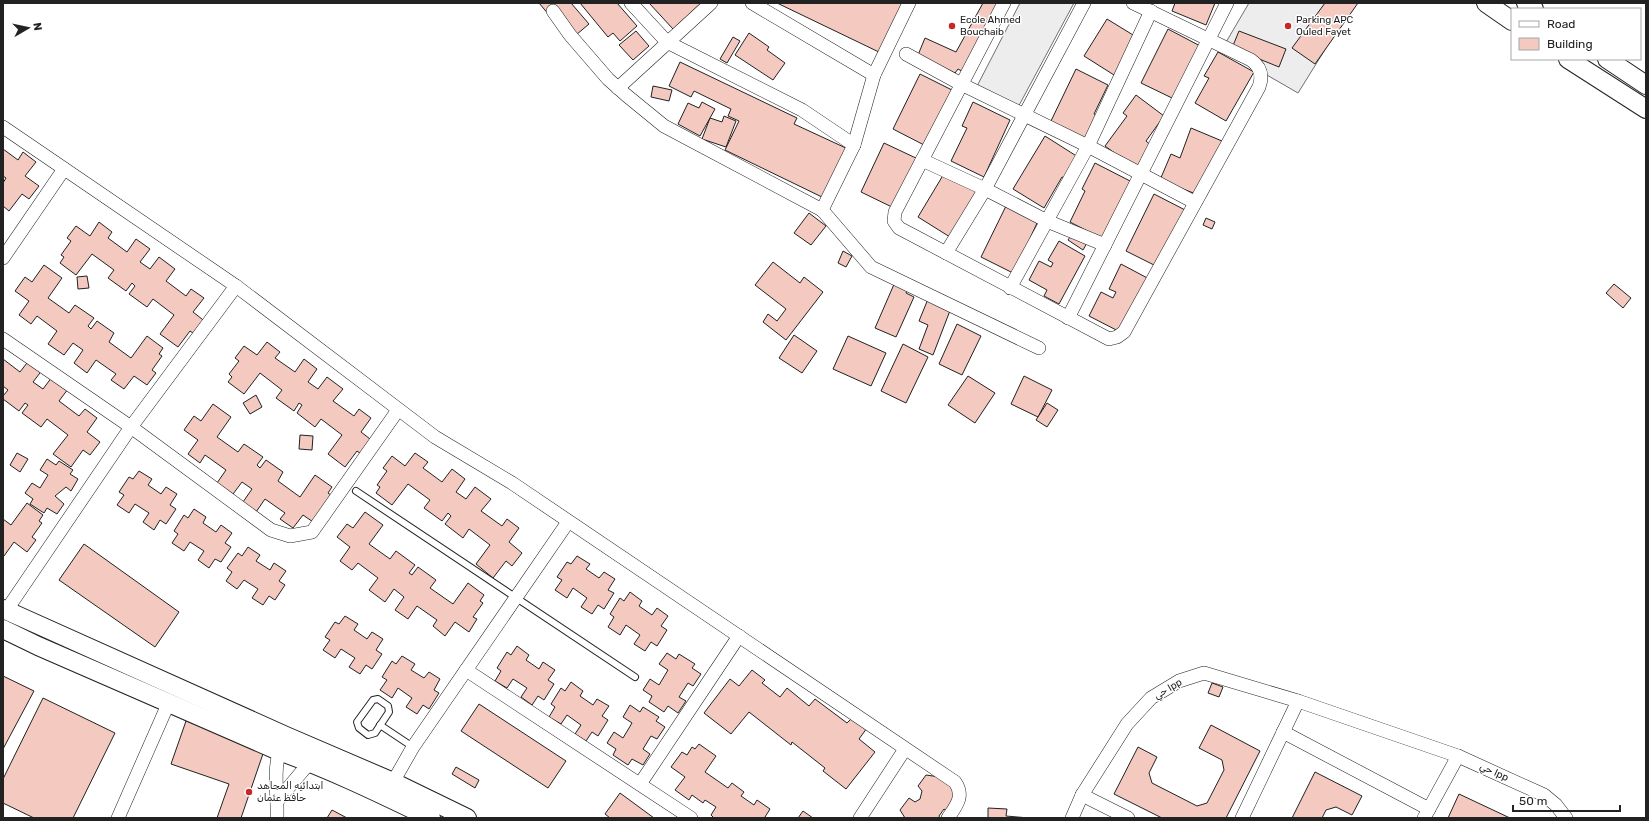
<svg xmlns="http://www.w3.org/2000/svg" width="1649" height="821" font-family="Rubik,'Noto Sans Arabic',sans-serif">
<style>
.parking{fill:#ededed;stroke:#6f6f6f}
.building{fill:#f3c9c0;stroke:#222}
.lines{fill:none;stroke-linecap:round;stroke-linejoin:round}
.service-casing{stroke:#222;stroke-width:8}
.minor-casing{stroke:#222;stroke-width:14}
.secondary-casing{stroke:#222;stroke-width:20}
.service{stroke:#fff;stroke-width:6}
.minor{stroke:#fff;stroke-width:13}
.secondary{stroke:#fff;stroke-width:18}
.poi-dot{fill:#c62828;stroke:#fff;stroke-width:1.5}
.labels{text-anchor:middle;dominant-baseline:central;stroke-width:3;stroke-linejoin:round;paint-order:stroke}
.poi-label{font-size:10px;fill:#222;stroke:#fff;text-anchor:start}
.street-label{font-size:10px;fill:#222;stroke:#fff}
</style>
<rect width="100%" height="100%" fill="#fff"/>
<g class="parking">
<polygon points="1020,3 1074,3 1016,111 975,90"/>
<polygon points="1249,3 1354,3 1298,93 1222,49"/>
</g>
<g class="building">
<polygon points="539,3 571,3 589,24 570,40"/>
<polygon points="580,3 617,3 637,26 620,41 613,33 608,37"/>
<polygon points="649,3 701,3 673,29"/>
<polygon points="777,3 904,3 883,54"/>
<polygon points="983,3 1004,3 969,75 958,69 955,73 918,55 925,38 956,52"/>
<polygon points="1175,3 1215,3 1206,25 1172,11"/>
<polygon points="1325,3 1358,3 1315,64 1292,48"/>
<polygon points="1107,19 1138,38 1114,75 1084,56"/>
<polygon points="1168,29 1204,48 1172,98 1141,83"/>
<polygon points="636,31 649,46 633,60 619,45"/>
<polygon points="1239,31 1286,49 1279,67 1232,48"/>
<polygon points="749,33 769,47 767,50 785,63 773,80 735,55"/>
<polygon points="733,37 740,41 727,63 720,59"/>
<polygon points="1218,52 1254,72 1226,121 1195,103 1209,78 1204,76"/>
<polygon points="680,62 797,118 794,124 848,149 824,198 725,150 739,121 728,116 731,109 694,91 691,97 669,86"/>
<polygon points="1076,69 1108,85 1094,114 1099,116 1086,141 1050,123"/>
<polygon points="920,74 958,93 926,146 893,129"/>
<polygon points="653,86 672,90 669,101 651,97"/>
<polygon points="1136,95 1164,116 1146,141 1154,148 1138,170 1105,146 1127,116 1123,113"/>
<polygon points="702,102 715,109 700,136 678,124 688,103 699,108"/>
<polygon points="973,102 1010,120 984,177 951,161 967,128 962,126"/>
<polygon points="724,116 736,121 726,147 702,139 710,118 722,122"/>
<polygon points="1191,128 1222,141 1201,196 1160,180 1171,154 1180,158"/>
<polygon points="1045,136 1078,157 1065,178 1062,177 1044,208 1013,189"/>
<polygon points="884,143 918,159 898,210 861,192"/>
<polygon points="3,149 18,160 23,152 36,162 25,176 39,186 29,199 22,194 9,211 3,206 3,183 6,178 3,176"/>
<polygon points="1095,163 1132,182 1103,239 1070,222 1085,191 1082,189"/>
<polygon points="945,172 977,191 950,237 918,217"/>
<polygon points="1154,194 1189,212 1160,268 1126,251"/>
<polygon points="1006,206 1038,221 1025,249 1017,275 981,257"/>
<polygon points="809,213 826,226 811,245 794,233"/>
<polygon points="1206,218 1215,222 1212,229 1203,225"/>
<polygon points="99,222 112,232 108,238 127,252 136,239 150,249 140,262 150,269 159,257 175,269 166,281 186,296 191,289 204,298 193,312 207,323 197,336 190,331 178,347 160,334 174,315 153,299 147,307 129,294 135,286 132,283 126,291 108,278 114,270 92,254 76,275 60,263 64,257 61,255 71,241 67,238 76,226 90,236"/>
<polygon points="1072,234 1087,243 1083,250 1068,240"/>
<polygon points="1059,241 1085,256 1059,304 1044,296 1047,290 1029,280 1039,261 1051,267 1053,263 1048,260"/>
<polygon points="843,251 852,256 846,267 838,263"/>
<polygon points="773,262 800,283 804,277 823,292 786,340 763,322 768,314 777,321 786,309 755,285"/>
<polygon points="1121,264 1153,281 1126,335 1089,316 1101,292 1113,298 1116,292 1109,289"/>
<polygon points="44,265 62,278 48,298 69,313 75,305 94,318 88,326 91,329 97,321 114,333 109,342 131,358 147,336 163,348 159,354 162,356 152,370 156,373 147,385 134,376 124,389 111,380 116,374 96,360 87,373 74,363 83,350 73,343 64,355 48,344 57,331 37,316 31,324 19,315 29,301 15,291 25,277 32,282"/>
<polygon points="87,276 89,288 78,289 77,277"/>
<polygon points="895,282 908,288 906,293 914,297 896,337 875,328"/>
<polygon points="1614,284 1631,298 1623,308 1606,293"/>
<polygon points="928,299 951,308 933,355 919,349 928,325 919,321"/>
<polygon points="957,324 981,336 962,375 939,364"/>
<polygon points="794,335 817,351 802,373 779,358"/>
<polygon points="848,336 886,353 871,386 833,369"/>
<polygon points="267,342 280,352 275,358 295,372 304,359 317,369 308,382 318,389 327,377 343,389 333,401 354,416 359,409 371,418 361,432 374,442 364,456 357,451 345,467 328,454 342,435 321,419 315,427 297,413 302,405 299,403 294,411 276,398 282,390 260,373 244,394 228,382 232,377 229,374 239,361 235,358 244,346 257,355"/>
<polygon points="903,344 928,357 906,403 881,391"/>
<polygon points="3,359 20,372 30,359 43,369 33,382 43,389 52,377 68,389 59,401 79,416 85,409 97,418 87,432 100,442 90,455 83,450 71,467 53,454 68,435 47,419 41,427 22,413 28,405 25,403 19,411 3,399 3,396 8,390 3,386"/>
<polygon points="968,376 995,393 975,423 948,405"/>
<polygon points="1024,376 1052,390 1038,417 1011,404"/>
<polygon points="256,395 262,407 250,414 243,403"/>
<polygon points="1047,403 1058,410 1047,427 1036,420"/>
<polygon points="213,404 231,417 217,437 238,452 244,444 263,457 257,465 260,468 266,460 283,472 278,481 300,497 315,475 332,487 328,493 331,495 316,524 303,515 293,528 280,519 285,513 265,499 256,512 243,502 252,489 242,482 233,494 217,483 226,470 205,455 200,463 188,454 198,440 184,430 194,416 201,421"/>
<polygon points="300,435 313,436 312,450 299,449"/>
<polygon points="17,453 28,459 20,472 10,465"/>
<polygon points="415,453 428,462 423,468 442,482 452,469 465,479 456,492 466,499 475,487 491,499 481,511 502,526 507,519 519,528 509,542 522,553 512,566 506,561 493,578 476,564 490,545 469,529 463,538 445,524 451,516 448,513 442,521 424,508 430,500 408,484 392,505 376,493 380,487 377,485 387,471 383,468 392,456 405,466"/>
<polygon points="47,459 56,465 59,461 73,470 70,474 78,479 71,491 66,487 55,496 64,504 57,514 47,508 44,513 30,504 33,499 25,493 32,483 40,488 48,475 40,470"/>
<polygon points="139,471 152,479 148,485 161,494 166,487 177,494 170,505 176,509 166,524 160,520 154,530 143,522 149,513 135,504 129,513 117,505 124,495 119,492 129,477 133,479"/>
<polygon points="27,503 43,515 39,521 42,523 32,537 36,540 27,552 14,542 4,556 3,555 3,519 11,525"/>
<polygon points="194,509 206,517 203,523 216,532 221,525 232,533 225,543 231,547 221,562 215,559 209,568 198,560 204,551 190,542 184,551 172,543 178,534 174,531 184,515 188,518"/>
<polygon points="365,512 383,525 369,544 390,559 396,551 415,565 409,573 412,575 418,567 436,580 430,588 453,604 468,583 484,595 480,601 483,603 473,617 477,619 469,632 455,622 445,636 433,626 437,620 417,606 408,619 395,610 404,597 394,589 385,602 369,590 378,578 358,563 352,570 340,561 350,547 337,537 347,524 353,528"/>
<polygon points="84,544 179,612 155,647 59,580"/>
<polygon points="248,547 260,555 256,561 270,570 274,563 286,571 279,581 285,585 275,600 269,596 263,605 252,598 258,589 244,580 237,589 226,581 232,572 227,568 238,553 242,556"/>
<polygon points="577,556 590,564 586,569 599,578 604,572 615,579 608,590 614,593 604,609 598,605 592,614 581,607 587,598 573,588 567,598 555,590 562,580 557,577 567,562 571,564"/>
<polygon points="630,592 642,601 639,606 652,615 657,608 668,616 661,626 667,630 657,646 651,642 645,651 634,644 640,635 626,625 620,635 608,627 614,617 610,614 620,598 624,601"/>
<polygon points="345,616 358,624 354,630 367,639 372,632 383,639 376,650 382,654 372,669 366,665 360,674 349,667 355,658 341,649 335,658 323,650 330,640 325,637 335,622 339,624"/>
<polygon points="517,646 529,655 526,660 539,669 543,662 555,670 548,680 554,684 544,700 538,696 532,705 521,697 527,688 513,679 507,688 495,681 501,671 497,668 507,652 511,655"/>
<polygon points="667,653 676,659 679,654 695,664 692,668 701,674 693,686 688,683 679,697 686,701 678,713 668,706 664,712 649,702 652,696 643,690 650,679 659,685 668,670 659,664"/>
<polygon points="402,656 415,664 411,670 424,678 429,672 440,679 434,690 439,693 429,709 423,705 417,714 406,707 412,698 398,688 392,698 380,690 387,680 382,677 392,661 396,664"/>
<polygon points="752,670 765,680 762,683 780,697 787,688 809,706 815,699 847,723 853,717 867,728 859,739 875,752 846,789 823,771 825,768 792,742 791,745 749,712 731,734 704,713 730,679 739,686"/>
<polygon points="3,676 34,691 3,749"/>
<polygon points="571,682 583,691 580,696 593,705 597,699 609,706 602,716 608,720 598,736 592,732 586,741 575,734 581,725 567,715 561,724 549,717 555,707 551,704 561,688 565,691"/>
<polygon points="1212,683 1223,687 1219,697 1208,693"/>
<polygon points="43,698 115,733 73,818 34,818 3,803 3,779"/>
<polygon points="479,704 566,761 548,788 461,731"/>
<polygon points="630,705 640,712 643,707 659,717 656,721 665,727 657,739 651,736 643,749 650,754 643,765 632,759 628,765 613,755 616,749 607,743 614,732 623,738 632,723 623,717"/>
<polygon points="186,721 265,748 241,818 217,818 229,784 171,764"/>
<polygon points="1211,725 1260,751 1226,818 1162,818 1114,794 1138,747 1157,757 1149,773 1152,783 1197,806 1207,803 1224,770 1222,760 1199,748"/>
<polygon points="699,744 716,756 705,772 728,788 732,783 744,792 741,796 754,805 757,800 770,809 765,817 767,818 714,818 711,815 716,807 705,800 703,803 692,795 689,800 675,790 685,777 671,767 682,752 687,755 692,747 695,749"/>
<polygon points="456,767 479,780 475,788 452,774"/>
<polygon points="1315,772 1362,796 1352,815 1336,807 1326,810 1322,818 1292,818"/>
<polygon points="926,775 940,777 952,786 959,799 949,813 944,809 939,816 940,818 905,818 900,810 909,798 915,802 920,799 922,791 918,786"/>
<polygon points="620,793 654,818 610,818 605,814"/>
<polygon points="1459,794 1510,818 1448,818"/>
<polygon points="988,808 1007,809 1006,816 1029,818 988,818"/>
<polygon points="332,810 347,818 327,818"/>
<polygon points="803,811 813,818 798,818"/>
</g>
<g class="lines">
<defs>
<g id="service">
<polyline points="356,491 635,677"/>
<polygon points="378,699 388,706 389,712 375,733 368,735 359,728 357,722 373,700"/>
<polyline points="380,725 413,747"/>
</g>
<g id="minor">
<polyline points="631,3 667,42 802,110 854,145"/>
<polyline points="752,3 874,75"/>
<polyline points="909,3 874,75 854,145 822,210 871,267 1039,348"/>
<path d="M 1004,3 L 895,212 L 894,221 L 899,228 L 1109,339 L 1117,337 L 1124,332 L 1259,87 C 1263,76 1261,67 1251,60 L 1133,3"/>
<polyline points="553,11 570,35 608,79 626,95 664,126 822,210"/>
<polyline points="906,54 961,84 1088,146 1194,202"/>
<polyline points="618,88 711,3"/>
<path d="M 3,127 L 236,286 L 435,437 L 512,483 L 955,782 C 965,796 956,806 948,818"/>
<polyline points="922,160 985,189 1047,221 1105,245"/>
<polyline points="946,253 985,189 1084,3"/>
<polyline points="3,258 64,169"/>
<polyline points="1010,288 1088,146 1151,11"/>
<polyline points="1068,318 1227,3"/>
<polyline points="3,339 131,427 271,530 290,536 312,532 398,410"/>
<polyline points="6,611 131,427 236,286"/>
<polyline points="466,670 691,818"/>
<polyline points="1283,732 1429,809"/>
<polyline points="393,782 413,747 568,522"/>
<polyline points="640,784 739,636"/>
<polyline points="1082,795 1128,818"/>
<polyline points="278,800 310,762 312,756"/>
<polyline points="118,818 169,702"/>
<path d="M 277,818 C 278,795 272,766 282,745"/>
<polyline points="860,818 905,749"/>
<polyline points="1072,818 1082,795 1127,724 1151,698 1179,681 1204,673 1298,701 1458,756 1544,795 1556,805 1566,818"/>
<polyline points="1242,818 1298,701"/>
<polyline points="1424,818 1458,756"/>
</g>
<g id="secondary">
<polyline points="1486,3 1512,21"/>
<polyline points="1526,3 1534,9"/>
<polyline points="1568,59 1646,109"/>
<polyline points="1607,59 1646,85"/>
<polyline points="3,609 286,736 393,782 467,818"/>
<path d="M 3,629 L 38,646 L 279,751 C 332,770 381,794 431,818"/>
</g>
</defs>
<use href="#service" class="service-casing"/>
<use href="#minor" class="minor-casing"/>
<use href="#secondary" class="secondary-casing"/>
<use href="#service" class="service"/>
<use href="#minor" class="minor"/>
<use href="#secondary" class="secondary"/>
</g>
<g class="poi-dot">
<circle cx="952" cy="26" r="4"/>
<circle cx="1288" cy="26" r="4"/>
<circle cx="249" cy="792" r="4"/>
</g>
<g class="labels">
<g class="poi-label">
<text x="960" y="20">Ecole Ahmed<tspan x="960" dy="12">Bouchaib</tspan></text>
<text x="1296" y="20">Parking APC<tspan x="1296" dy="12">Ouled Fayet</tspan></text>
<text x="257" y="786">ابتدائيه المجاهد<tspan x="257" dy="12">حافظ عثمان</tspan></text>
</g>
<g class="street-label">
<text transform="translate(1168 689) rotate(-30)">حي lpp</text>
<text transform="translate(1494 772) rotate(25)">حي lpp</text>
</g>
</g>
<rect width="1649" height="821" fill="none" stroke="#222222" stroke-width="8"/>
<rect x="1511" y="8" width="130" height="52" fill="#ffffff" stroke="#a7a7a7"/>
<rect x="1519" y="21" width="20" height="6" fill="#ffffff" stroke="#a7a7a7"/>
<text x="1547" y="28" font-size="12" fill="#222222">Road</text>
<rect x="1519" y="38" width="20" height="12" fill="#f3c9c0" stroke="#a7a7a7"/>
<text x="1547" y="48" font-size="12" fill="#222222">Building</text>
<g transform="translate(28 28) rotate(81)" stroke="#ffffff" stroke-width="3" paint-order="stroke">
<path d="M0-3L7 15L0 10L-7 15Z" fill="#222222"/>
<text y="-6" font-size="11" font-weight="bold" text-anchor="middle" fill="#222222">N</text>
</g>
<path d="M1513 805v6h107v-6" fill="none" stroke="#222222" stroke-width="2"/>
<text x="1519" y="805" font-size="12" fill="#222222" stroke="#ffffff" stroke-width="3" paint-order="stroke">50 m</text>
</svg>
